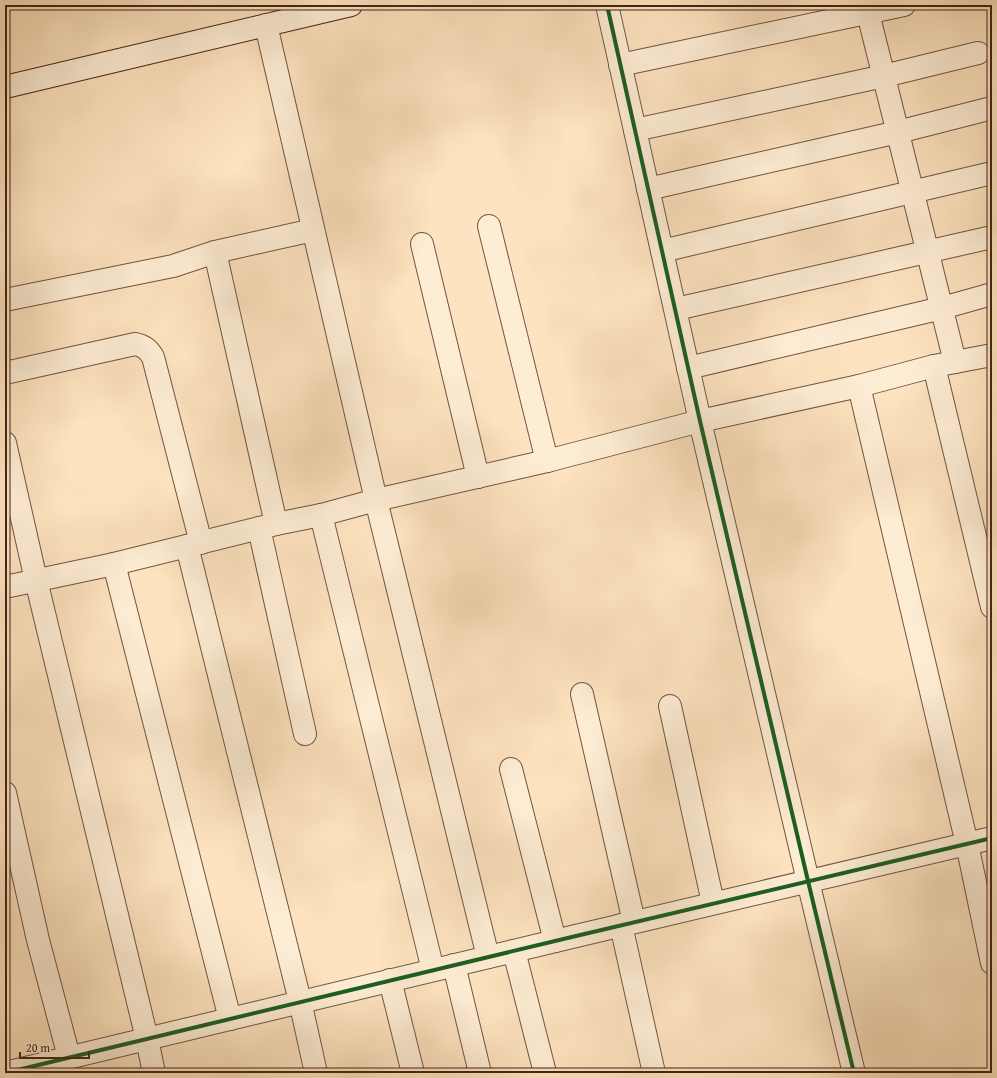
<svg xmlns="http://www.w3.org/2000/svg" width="997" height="1078" font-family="'Gentium Book Plus',serif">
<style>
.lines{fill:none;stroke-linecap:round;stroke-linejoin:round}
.minor-casing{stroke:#735340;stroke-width:24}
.secondary-casing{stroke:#452316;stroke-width:24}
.minor{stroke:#feedd5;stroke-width:22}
.secondary{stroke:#feedd5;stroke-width:22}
.cycleway-casing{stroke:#feedd5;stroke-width:6}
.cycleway{stroke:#1b5e20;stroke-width:4}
</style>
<rect width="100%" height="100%" fill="#fde3bf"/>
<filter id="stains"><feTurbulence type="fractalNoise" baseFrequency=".005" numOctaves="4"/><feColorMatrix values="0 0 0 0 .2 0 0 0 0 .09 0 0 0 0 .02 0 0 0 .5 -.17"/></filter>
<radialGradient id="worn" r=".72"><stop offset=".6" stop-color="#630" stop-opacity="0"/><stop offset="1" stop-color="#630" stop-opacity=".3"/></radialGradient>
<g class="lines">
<defs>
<g id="minor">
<polyline points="607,5 700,421 808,881 854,1073"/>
<polyline points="866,5 955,362"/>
<polyline points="266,25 376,500 488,957"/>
<polyline points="620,65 904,5"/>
<polyline points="635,130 884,76 978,53"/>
<polyline points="648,189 898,132 992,108"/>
<polyline points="489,226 547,461"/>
<polyline points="422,244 478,477"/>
<polyline points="662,251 992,173"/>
<polyline points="215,252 276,524"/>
<polyline points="5,300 173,266 215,252 313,230"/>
<polyline points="676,309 992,237"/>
<polyline points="934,366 992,607"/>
<polyline points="688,368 942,308 992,294"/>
<path d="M 5,373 L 135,344 C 144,346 148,349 153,357 L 201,543"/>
<polyline points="859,386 967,844 992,963"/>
<polyline points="5,443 36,580 147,1039 154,1073"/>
<polyline points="321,515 433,970"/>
<polyline points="259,528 305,734"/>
<polyline points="187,546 300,1001 316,1073"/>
<polyline points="114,564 230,1019"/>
<polyline points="5,587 114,564 276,524 321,515 376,500 547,461 700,421 859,386 934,366 992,355"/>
<polyline points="582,694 634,922"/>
<polyline points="670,706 713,903"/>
<polyline points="511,769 555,941"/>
<polyline points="5,793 38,940 69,1057"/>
<polyline points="621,925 654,1073"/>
<polyline points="514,951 545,1073"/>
<polyline points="454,965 480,1073"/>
<polyline points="390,980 413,1073"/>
<polyline points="5,1073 576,936 992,838"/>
</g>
<polyline id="secondary" points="5,87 351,5"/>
</defs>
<use href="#minor" class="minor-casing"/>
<use href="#secondary" class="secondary-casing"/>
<use href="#minor" class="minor"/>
<use href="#secondary" class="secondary"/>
<defs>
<g id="cycleway">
<polyline points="607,5 700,421 808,881 854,1073"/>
<polyline points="5,1073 576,936 992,838"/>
</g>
</defs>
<use href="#cycleway" class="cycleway-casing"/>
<use href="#cycleway" class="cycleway"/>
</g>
<rect width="997" height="1078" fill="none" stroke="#fde3bf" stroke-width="20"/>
<rect x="6" y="6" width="985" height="1066" fill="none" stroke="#452316" stroke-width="2"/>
<rect x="10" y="10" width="977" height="1058" fill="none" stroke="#452316"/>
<path d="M20 1052v6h69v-6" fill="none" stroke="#452316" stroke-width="2"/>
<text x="26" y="1052" font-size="12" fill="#452316" stroke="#feedd5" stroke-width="3" paint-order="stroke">20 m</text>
<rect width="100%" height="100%" filter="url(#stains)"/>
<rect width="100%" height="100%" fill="url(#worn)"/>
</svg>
